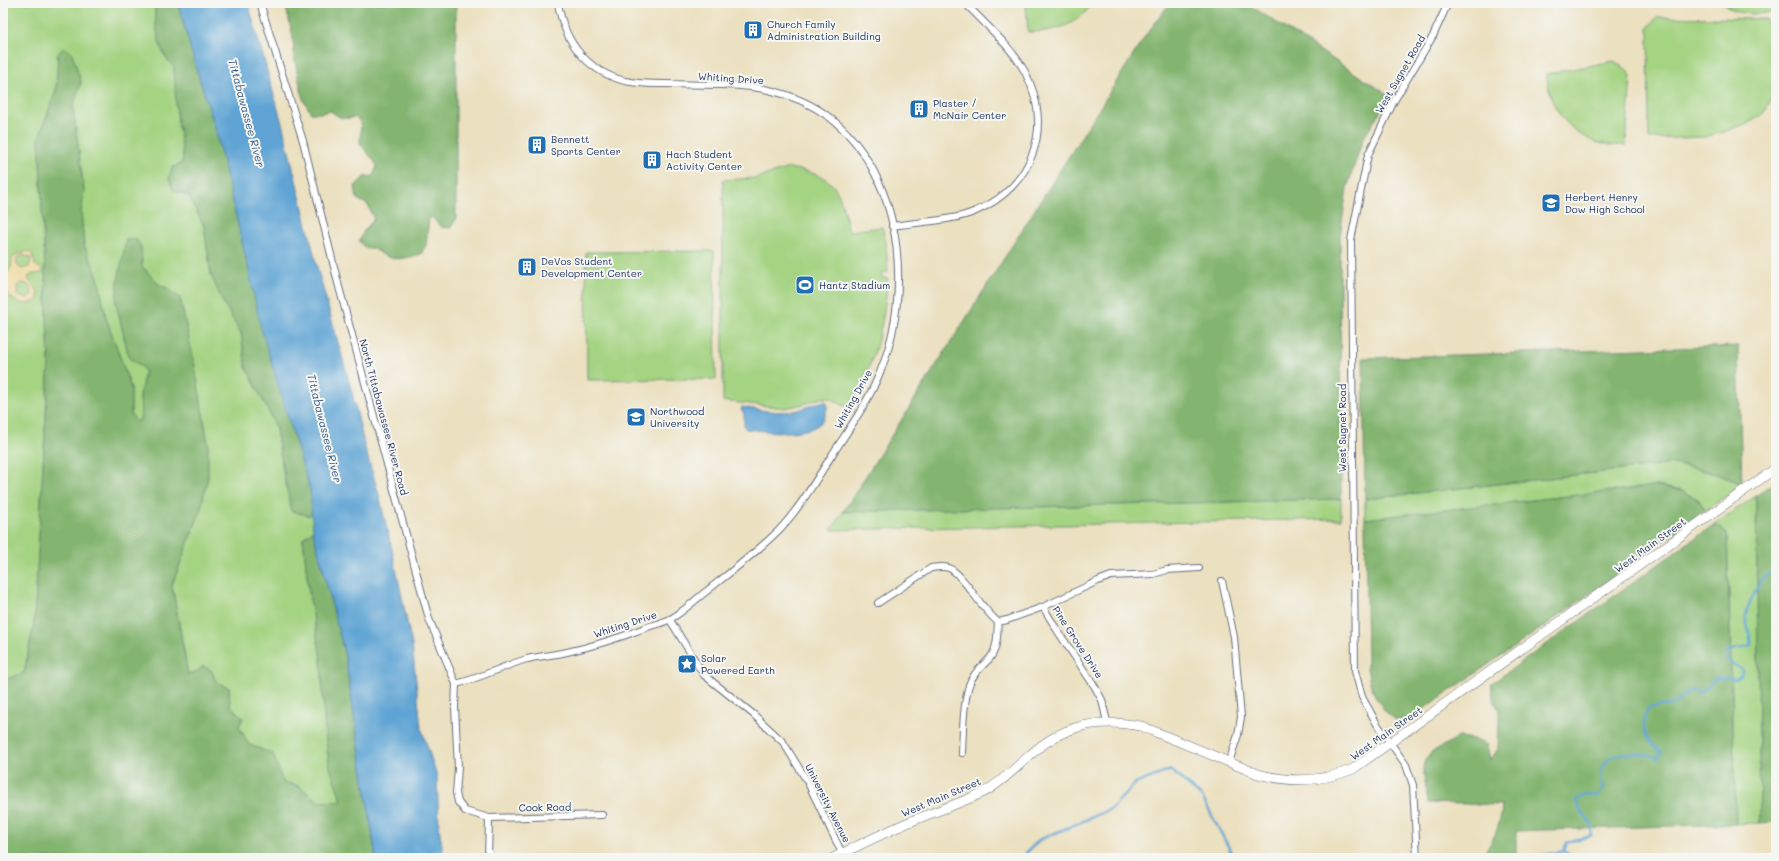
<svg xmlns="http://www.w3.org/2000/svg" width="1779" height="861" font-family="Mali,sans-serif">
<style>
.green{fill:#a4d382;stroke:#608170}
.forest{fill:#83b570;stroke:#4f7267}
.sand{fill:#eeda9e;stroke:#84847e;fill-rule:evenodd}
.water{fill:#5fa4d4;stroke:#3d6a99}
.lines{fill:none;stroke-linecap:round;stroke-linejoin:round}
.stream{stroke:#5fa4d4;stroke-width:2.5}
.street-casing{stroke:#646d80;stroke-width:8}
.secondary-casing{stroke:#646d80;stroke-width:10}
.street{stroke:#fff;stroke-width:6}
.secondary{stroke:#fff;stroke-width:9}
.labels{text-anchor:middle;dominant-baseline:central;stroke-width:4;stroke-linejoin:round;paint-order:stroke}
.poi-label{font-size:10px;fill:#1b2f5e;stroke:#f6f6f2;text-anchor:start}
.street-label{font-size:10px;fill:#1b2f5e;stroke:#f6f6f2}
.water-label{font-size:11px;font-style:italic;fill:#335887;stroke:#f6f6f2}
</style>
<rect width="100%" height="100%" fill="#f6f6f2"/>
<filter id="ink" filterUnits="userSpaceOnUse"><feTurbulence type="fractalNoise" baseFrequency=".025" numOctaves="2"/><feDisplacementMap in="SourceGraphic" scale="8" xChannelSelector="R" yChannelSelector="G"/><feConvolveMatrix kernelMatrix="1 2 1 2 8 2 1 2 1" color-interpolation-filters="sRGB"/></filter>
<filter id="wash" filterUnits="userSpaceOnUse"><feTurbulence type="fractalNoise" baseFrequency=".012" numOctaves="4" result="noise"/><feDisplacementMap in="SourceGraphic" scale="16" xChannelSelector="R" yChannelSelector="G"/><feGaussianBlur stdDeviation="0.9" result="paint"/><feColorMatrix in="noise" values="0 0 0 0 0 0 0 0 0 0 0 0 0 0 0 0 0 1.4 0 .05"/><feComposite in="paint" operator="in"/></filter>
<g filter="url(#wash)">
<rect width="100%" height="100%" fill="#ebe0bf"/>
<g class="green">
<path d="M 3,3 L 154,3 C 156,24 157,53 174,67 L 183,156 L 182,163 L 172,168 L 173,190 L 189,196 L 204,226 L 211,275 L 223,302 L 241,333 L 246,367 L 275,424 L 286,487 L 309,516 L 312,511 L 313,531 L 303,538 L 309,593 L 321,658 L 325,734 L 330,768 L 342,801 L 319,802 L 298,786 L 282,782 L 273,754 L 248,744 L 239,726 L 243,718 L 230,705 L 229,688 L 216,682 L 212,671 L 198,671 L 188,674 L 172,585 L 201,509 L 208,444 L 195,367 L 180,298 L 167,288 L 158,284 L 142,266 L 141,247 L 116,303 L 129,358 L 140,365 L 145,371 L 140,395 L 141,417 L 138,422 L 131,415 L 131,388 L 106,318 L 98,277 L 84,245 L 81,212 L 84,191 L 73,108 L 81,82 L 58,54 L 56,90 L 39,138 L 49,361 L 34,624 L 24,673 L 3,680 Z"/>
<path d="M 1026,3 L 1092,3 C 1079,26 1052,32 1028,32 Z"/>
<path d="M 1724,3 L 1776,3 L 1776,12 C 1756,14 1740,18 1724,3 Z"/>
<polygon points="1657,17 1766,19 1776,36 1776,82 1769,105 1761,116 1748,123 1726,131 1705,137 1649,139 1648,28"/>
<path d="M 1614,61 L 1627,70 L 1631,76 L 1626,145 C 1621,145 1615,146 1610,145 C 1583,143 1556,119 1550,93 C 1548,87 1548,80 1546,74 Z"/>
<path d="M 789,168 C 838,176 838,187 849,231 L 882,227 L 886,243 L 888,272 L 882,273 L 882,278 L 888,278 C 883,330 875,364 848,408 L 831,398 L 821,398 L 804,404 L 785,408 L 723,401 L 723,180 L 757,178 Z"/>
<polygon points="714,251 716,379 587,380 586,252"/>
<path d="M 1673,464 C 1697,468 1719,474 1742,484 L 1705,511 L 1699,500 L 1682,491 L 1657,486 L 1365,519 L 1365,499 Z"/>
<polygon points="1756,496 1760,823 1736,824 1727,535 1716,525 1712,526"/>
<polygon points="1341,499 1341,519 831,530 843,512"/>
</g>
<g class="forest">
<path d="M 154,3 L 178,3 L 197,71 L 215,127 L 247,263 L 310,490 L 312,511 L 309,516 L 291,511 L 275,424 L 246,367 L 241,333 L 223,302 L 211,275 L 204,226 L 189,196 L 173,190 L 169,178 L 172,168 L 182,163 L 183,156 L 176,108 L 174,67 C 157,53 156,24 154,3 Z"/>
<path d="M 285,3 L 456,3 L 456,218 L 451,228 L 441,227 L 432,217 L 429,217 L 426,245 L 421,254 C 400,260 391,262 373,248 L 366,249 L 359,241 L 364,231 L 374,219 L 368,205 L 357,199 L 355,186 L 364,177 L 373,176 L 377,166 L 372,158 L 360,144 L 361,123 L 355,117 C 344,120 339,118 331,111 L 321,113 L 311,113 L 303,99 L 298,76 L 294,56 L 293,38 Z"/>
<polygon points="1170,3 1246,3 1390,96 1363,139 1347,188 1340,236 1341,499 843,512 1146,35"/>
<polygon points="64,47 72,53 81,82 73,108 84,191 81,212 84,245 98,277 106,318 131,388 131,415 138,422 141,417 140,395 145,371 140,365 129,358 116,303 118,280 126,240 136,239 141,247 142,266 158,284 167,288 180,298 195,367 208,444 208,477 201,509 172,585 188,674 198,671 203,666 212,671 216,682 229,688 230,705 243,718 239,726 248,744 273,754 283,782 298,786 319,802 342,801 330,768 325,734 321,658 309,593 303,538 313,531 345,656 376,858 3,858 3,680 24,673 34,624 49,361 39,138 56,90 58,54"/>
<path d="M 1738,346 L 1742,484 C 1719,474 1697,468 1673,464 L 1365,499 L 1363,358 Z"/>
<polygon points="1776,481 1776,822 1760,823 1756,496"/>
<path d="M 1657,486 L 1682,491 L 1699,500 L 1705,511 L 1546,625 L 1403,723 C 1381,715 1370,690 1367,668 L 1365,519 Z"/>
<path d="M 1716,525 L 1722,528 L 1727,534 L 1736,824 L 1516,831 L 1516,858 L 1480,858 C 1493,843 1501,825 1502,805 L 1428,803 L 1423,768 L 1424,762 L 1432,752 L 1459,737 L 1473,739 L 1487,745 L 1490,760 L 1498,749 L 1499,724 L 1499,710 L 1493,698 L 1491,684 L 1712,526 Z"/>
</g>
<path class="sand" d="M 28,251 L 32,254 L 35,265 L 42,269 L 42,273 L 33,274 L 29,276 L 28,279 C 33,287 39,288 38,299 C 27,309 6,301 5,285 C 4,278 7,273 11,267 C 12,265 12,261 12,258 L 18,254 ZM 22,255 L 30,257 L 31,260 L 29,267 L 21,269 L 17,264 L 16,259 ZM 21,283 C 28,283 31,286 32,294 C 28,300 23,298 17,295 L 17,286 Z"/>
<g class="water">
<polygon points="178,3 248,3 283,127 319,274 353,396 365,448 378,491 393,554 412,645 421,727 437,776 439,827 444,858 376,858 345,656 313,531 310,490 261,328 247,263 215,127 197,71"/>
<path d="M 826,401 C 828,405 827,409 826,413 C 821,440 765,431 746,429 L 744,426 L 744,413 L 741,411 L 742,407 C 759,410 780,414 799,410 C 808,407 817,402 826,401 Z"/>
</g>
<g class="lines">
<g class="stream">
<path d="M 1564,851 L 1567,842 L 1591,836 L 1592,825 L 1580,811 L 1576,800 L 1585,795 L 1598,796 L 1603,788 C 1602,783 1601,777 1601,772 C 1605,747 1641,752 1658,758 L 1662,752 C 1645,739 1639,729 1648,708 L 1675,704 L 1690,690 L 1700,693 L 1709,686 L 1715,678 L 1736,679 L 1741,675 L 1742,670 L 1727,660 L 1727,653 C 1738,645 1741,651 1751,646 L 1749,632 L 1745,616 L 1750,602 L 1762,578 L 1776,569"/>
<polyline points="1026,858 1026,853 1039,840 1111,809 1135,784 1171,770 1202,797 1229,848 1233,858"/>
<polyline points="1528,858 1564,851 1574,858"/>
</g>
</g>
</g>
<g filter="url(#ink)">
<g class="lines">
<defs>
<g id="street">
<polyline points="260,3 303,141 339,287 429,619 456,684 455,707 458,768 456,793 458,802 465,811 489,818 602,815"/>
<path d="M 892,226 C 917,222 954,221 976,211 C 1033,186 1054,128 1025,72 C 1012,47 985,24 965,3"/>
<polyline points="1222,581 1234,637 1241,717 1238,735 1229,762"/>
<path d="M 878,603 L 931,568 C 938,567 943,566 949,568 C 963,574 982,610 998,622 L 1007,620 L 1043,607 L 1057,630 L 1095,687 L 1102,700 L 1107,722"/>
<polyline points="1043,607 1098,581 1111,576 1153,574 1167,570 1199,568"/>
<polyline points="670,620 704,675 753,714 783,742 807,781 842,853"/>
<path d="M 456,684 C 481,678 503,666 527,659 C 540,656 554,655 567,652 C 594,646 619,638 645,628 C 653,625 664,623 672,618 C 684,611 696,599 708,590 C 732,571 757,552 779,530 C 800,508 816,480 832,455 C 847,432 863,410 874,386 C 906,319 907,233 872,168 C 849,126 816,101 769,90 C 735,83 699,85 665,84 C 652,84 638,84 625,81 C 586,71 564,41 558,3"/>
<path d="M 962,753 C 963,730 963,706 969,685 C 973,673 982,667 990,658 C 998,648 997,634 998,622"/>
<polyline points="488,858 489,818"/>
<polyline points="1417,858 1413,785 1406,765 1377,724 1362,697 1355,671 1351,240 1368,155 1394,101 1433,36 1448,3"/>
</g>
<path id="secondary" d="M 833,858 C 861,844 889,830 919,818 C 940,810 963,802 984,792 C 1001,783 1014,769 1029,756 C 1063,725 1096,718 1141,726 L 1258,774 C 1291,783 1322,782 1353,769 L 1776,468"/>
</defs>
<use href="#street" class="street-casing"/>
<use href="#secondary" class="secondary-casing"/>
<use href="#street" class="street"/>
<use href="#secondary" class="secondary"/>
</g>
</g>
<defs>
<symbol id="building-square" viewBox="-11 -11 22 22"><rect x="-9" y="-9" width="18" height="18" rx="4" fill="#1f6fb2" stroke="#f6f6f2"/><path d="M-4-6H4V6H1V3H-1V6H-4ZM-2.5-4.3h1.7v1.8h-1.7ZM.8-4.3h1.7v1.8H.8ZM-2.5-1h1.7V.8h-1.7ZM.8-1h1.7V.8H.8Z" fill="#fff"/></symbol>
<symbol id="school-square" viewBox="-11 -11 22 22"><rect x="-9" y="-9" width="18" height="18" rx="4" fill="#1f6fb2" stroke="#f6f6f2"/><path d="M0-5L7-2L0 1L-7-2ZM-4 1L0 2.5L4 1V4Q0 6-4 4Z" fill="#fff"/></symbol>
<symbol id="stadium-square" viewBox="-11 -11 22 22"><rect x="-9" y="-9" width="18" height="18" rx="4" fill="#1f6fb2" stroke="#f6f6f2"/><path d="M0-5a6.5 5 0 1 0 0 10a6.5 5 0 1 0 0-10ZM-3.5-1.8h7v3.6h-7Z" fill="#fff"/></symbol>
<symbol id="university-square" viewBox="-11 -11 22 22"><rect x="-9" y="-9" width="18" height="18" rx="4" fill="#1f6fb2" stroke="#f6f6f2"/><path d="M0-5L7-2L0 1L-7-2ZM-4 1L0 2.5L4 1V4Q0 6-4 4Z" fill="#fff"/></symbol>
<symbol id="sight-square" viewBox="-11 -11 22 22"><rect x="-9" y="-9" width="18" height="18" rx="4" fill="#1f6fb2" stroke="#f6f6f2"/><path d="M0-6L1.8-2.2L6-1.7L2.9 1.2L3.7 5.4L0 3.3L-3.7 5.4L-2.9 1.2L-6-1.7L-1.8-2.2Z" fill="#fff"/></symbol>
</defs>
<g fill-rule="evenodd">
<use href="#building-square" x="742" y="19" width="22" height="22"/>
<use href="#building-square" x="908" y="98" width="22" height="22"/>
<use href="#building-square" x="526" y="134" width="22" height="22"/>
<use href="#building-square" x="641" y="149" width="22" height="22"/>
<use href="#school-square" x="1540" y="192" width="22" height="22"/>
<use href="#building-square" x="516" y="256" width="22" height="22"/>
<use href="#stadium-square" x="794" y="274" width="22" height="22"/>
<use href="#university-square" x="625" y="406" width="22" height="22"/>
<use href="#sight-square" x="676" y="653" width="22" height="22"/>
</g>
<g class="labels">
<g class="poi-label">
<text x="767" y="24">Church Family<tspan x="767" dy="12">Administration Building</tspan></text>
<text x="933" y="103">Plaster /<tspan x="933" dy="12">McNair Center</tspan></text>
<text x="551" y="139">Bennett<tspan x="551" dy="12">Sports Center</tspan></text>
<text x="666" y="154">Hach Student<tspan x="666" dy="12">Activity Center</tspan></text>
<text x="1565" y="197">Herbert Henry<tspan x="1565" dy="12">Dow High School</tspan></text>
<text x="541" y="261">DeVos Student<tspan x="541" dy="12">Development Center</tspan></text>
<text x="819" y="285">Hantz Stadium</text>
<text x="650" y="411">Northwood<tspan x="650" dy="12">University</tspan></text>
<text x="701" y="658">Solar<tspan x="701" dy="12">Powered Earth</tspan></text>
</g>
<g class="street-label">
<text transform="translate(1400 74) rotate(-60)">West Sugnet Road</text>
<text transform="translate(731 78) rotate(4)">Whiting Drive</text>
<text transform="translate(853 399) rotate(-61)">Whiting Drive</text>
<text transform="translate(384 417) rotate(75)">North Tittabawassee River Road</text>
<text transform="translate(1342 428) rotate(-90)">West Sugnet Road</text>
<text transform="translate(1650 545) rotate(-36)">West Main Street</text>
<text transform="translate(625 624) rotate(-18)">Whiting Drive</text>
<text transform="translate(1078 642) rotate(57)">Pine Grove Drive</text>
<text transform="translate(1386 733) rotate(-35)">West Main Street</text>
<text transform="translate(941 797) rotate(-23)">West Main Street</text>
<text transform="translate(828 803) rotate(63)">University Avenue</text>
<text transform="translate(545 807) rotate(-1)">Cook Road</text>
</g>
<g class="water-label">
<text transform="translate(247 113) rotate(75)">Tittabawassee River</text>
<text transform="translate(325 428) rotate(76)">Tittabawassee River</text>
</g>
</g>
<rect width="1779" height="861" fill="none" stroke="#f6f6f2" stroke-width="16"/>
</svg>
